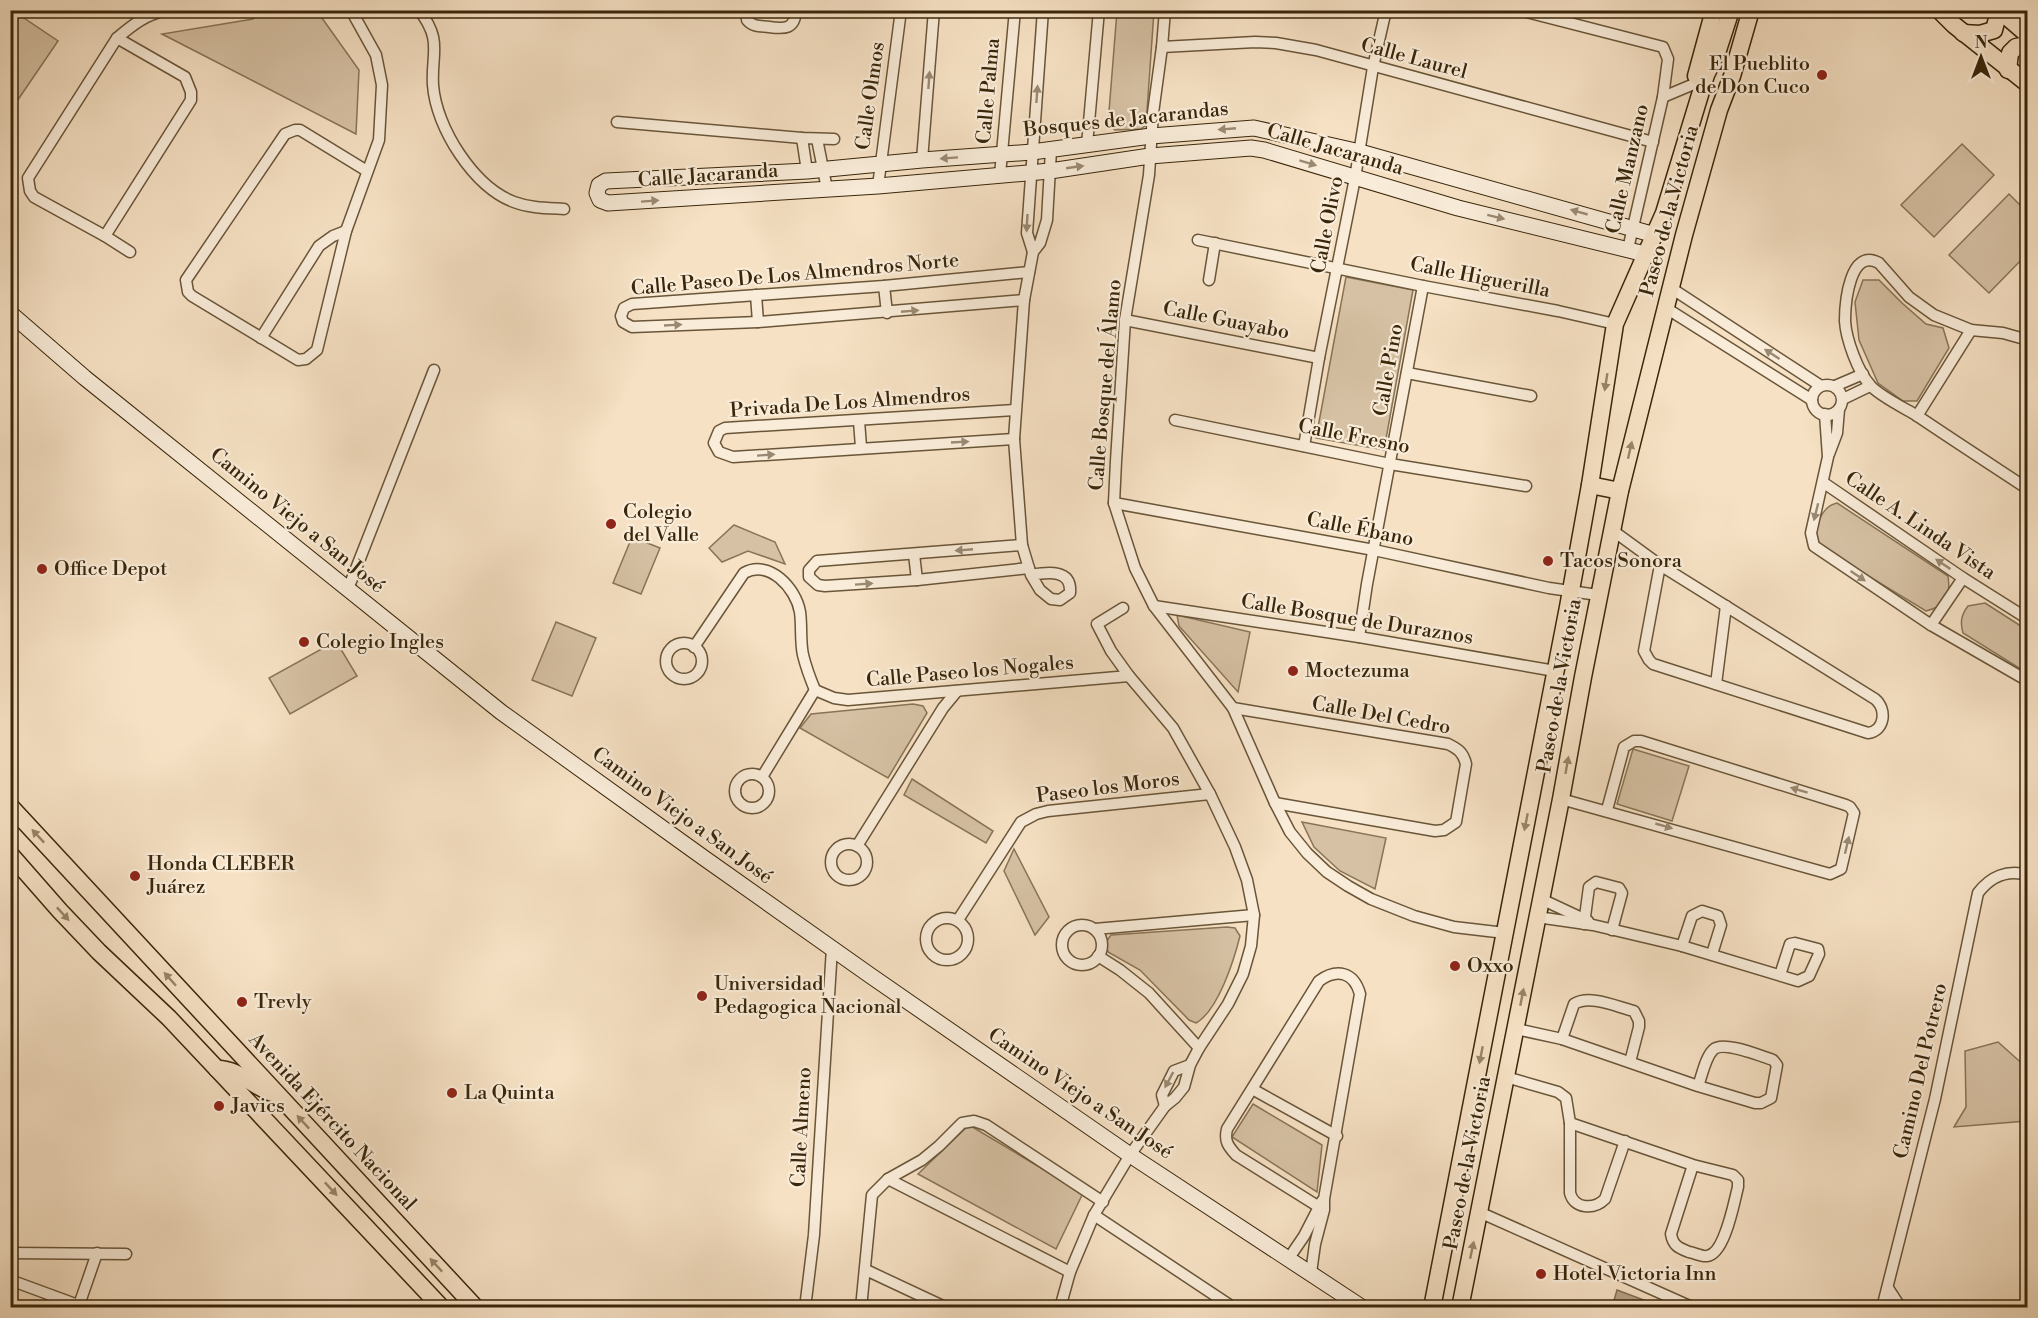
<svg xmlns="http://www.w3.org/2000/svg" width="2038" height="1318" font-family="'Libre Bodoni',serif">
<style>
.green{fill:#d6c1a4;stroke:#887457;stroke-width:1.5}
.water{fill:#b6a185;stroke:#847054;stroke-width:1.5}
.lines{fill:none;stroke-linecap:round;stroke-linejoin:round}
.street-casing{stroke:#695538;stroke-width:13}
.secondary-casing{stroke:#3a260a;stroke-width:17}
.primary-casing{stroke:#3a260a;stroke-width:19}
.street{stroke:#f9ecd9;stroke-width:10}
.secondary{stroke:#f9ecd9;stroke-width:15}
.primary{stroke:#f6e1c4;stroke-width:16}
.oneway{fill:#9a8972}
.oneway2{fill:#988467}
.poi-dot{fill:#8f2418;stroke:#f9ecd9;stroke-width:2}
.labels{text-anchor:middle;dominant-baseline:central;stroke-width:4.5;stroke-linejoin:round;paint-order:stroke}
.street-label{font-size:20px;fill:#3a260a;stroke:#f9ecd9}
.poi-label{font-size:20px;fill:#3a260a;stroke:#f9ecd9;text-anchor:start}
</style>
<rect width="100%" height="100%" fill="#f6e1c4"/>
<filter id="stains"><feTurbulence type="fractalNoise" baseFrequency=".00333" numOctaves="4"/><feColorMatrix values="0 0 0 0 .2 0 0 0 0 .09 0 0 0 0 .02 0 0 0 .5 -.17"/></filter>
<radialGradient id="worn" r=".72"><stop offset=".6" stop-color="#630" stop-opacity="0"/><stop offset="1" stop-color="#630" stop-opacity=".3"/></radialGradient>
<g class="green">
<polygon points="261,11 317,11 359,70 356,134 162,34 253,19"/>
<polygon points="1117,11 1154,11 1146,125 1141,129 1115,130 1108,124"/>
<polygon points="15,12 58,41 11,110 10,18"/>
<polygon points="1962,144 1994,175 1934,237 1901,205"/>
<polygon points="2009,194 2027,212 2027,254 1989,293 1949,255"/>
<polygon points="1346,277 1413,290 1384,450 1316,438"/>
<polygon points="1863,280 1879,280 1902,303 1926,324 1943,328 1949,348 1917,401 1903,401 1878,383 1859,340 1855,302"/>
<path d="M 1837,503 L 1948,576 C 1951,597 1946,606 1926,611 L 1817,545 C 1814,529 1820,507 1837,503 Z"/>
<polygon points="734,525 775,542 785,564 748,551 722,562 709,548"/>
<polygon points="632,537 660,548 641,594 613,583"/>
<path d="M 1985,603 L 2027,630 L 2027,673 L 1963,633 C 1960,622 1961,615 1968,606 Z"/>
<polygon points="1177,615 1250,632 1238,692 1179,626"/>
<polygon points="556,622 596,638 572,696 532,680"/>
<polygon points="336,641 357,676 290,714 269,678"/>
<polygon points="913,704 923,706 927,713 888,778 800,728 811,714"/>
<polygon points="1633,749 1689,766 1672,821 1617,804"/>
<polygon points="912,779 993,831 986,843 904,795"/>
<polygon points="1302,822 1386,838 1375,889 1340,871 1314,847"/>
<polygon points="1014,849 1049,917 1035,935 1004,871"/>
<path d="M 1227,927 L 1235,928 L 1240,936 C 1234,960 1218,1011 1196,1023 L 1189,1020 L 1140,970 L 1108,952 L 1106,942 L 1111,935 Z"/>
<polygon points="1998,1042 2026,1067 2027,1121 1954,1127 1966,1107 1965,1051"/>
<polygon points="1253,1104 1322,1145 1317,1192 1232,1137"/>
<polygon points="969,1125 1083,1193 1056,1249 918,1174"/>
</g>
<polygon class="water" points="1617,1290 1649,1302 1647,1307 1612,1307"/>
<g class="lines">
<defs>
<g id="street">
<polyline points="351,10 376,55 382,85 379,140 346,231 317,350 306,359 298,360 192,296 188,292 186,280 285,134 295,130 300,130 367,171"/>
<path d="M 419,10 C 443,41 431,53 433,85 C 436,128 474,187 514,202 C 530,208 547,208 564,209"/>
<path d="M 747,10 L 747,20 C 753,27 760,26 769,27 C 784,29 795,30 796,10"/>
<polyline points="1165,10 1162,47 1153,113 1149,175 1125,320 1116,461 1114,503 1135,568 1154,606 1233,708 1275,803 1290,832 1307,853 1327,872 1348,886 1371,899 1414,916 1454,927 1505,933"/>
<polyline points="1519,10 1663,47 1668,59 1663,97 1628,249"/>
<polyline points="1162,47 1255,42 1276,43 1316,50 1653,142"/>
<polyline points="1663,97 1694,84"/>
<polyline points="617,122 802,138 834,139"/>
<polyline points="802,138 807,171"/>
<polyline points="817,139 827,189"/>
<polyline points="1087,145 1099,10"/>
<polyline points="922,160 934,10"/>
<polyline points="1000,175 1015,10"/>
<polyline points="878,186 901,10"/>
<polyline points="105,236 191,100 191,92 185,77 117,38"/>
<polyline points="1198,240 1423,286 1558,311 1615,324"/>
<path d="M 130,252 L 105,236 L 34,197 L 30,191 L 28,178 L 117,38 C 135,23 144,16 166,10"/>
<polyline points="1033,252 1027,233 1043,10"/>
<polyline points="1209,280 1215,243"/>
<polyline points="884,286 887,313"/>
<polyline points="1671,288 1821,386"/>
<polyline points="756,295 758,322"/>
<polyline points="1024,300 758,322 632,327 623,322 621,316 624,308 632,304 884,286 1029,272"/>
<polyline points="1666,308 1812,400"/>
<polyline points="1125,320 1319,358"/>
<polyline points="261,338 319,246 333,236 346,231"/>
<path d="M 2028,340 L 2003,333 L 1971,330 L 1934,315 L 1909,297 L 1879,263 C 1850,247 1845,302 1845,321 C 1846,339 1858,372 1870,385 C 1878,395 1904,408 1916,415 C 1953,440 1990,464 2028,489"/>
<polyline points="1407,373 1531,396"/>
<circle cx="1827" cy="400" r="15"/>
<polyline points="1835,386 1863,374"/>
<polyline points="1843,399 1870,386"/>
<polyline points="1825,414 1828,457 1811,533 1814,546 1931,625 2028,681"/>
<polyline points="1917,416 1971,330"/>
<polyline points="1175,420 1390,464 1526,486"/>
<polyline points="859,421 861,447"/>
<polyline points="1014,439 733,457 719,452 714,443 719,431 725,428 1015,410"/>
<polyline points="1304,446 1319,358 1355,178 1373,67 1386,10"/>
<polyline points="1829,454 1837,433 1839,409"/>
<polyline points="1824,483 1963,578 2028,619"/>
<polyline points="1114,503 1374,550 1549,588 1598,595"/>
<path d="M 1612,530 L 1660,565 L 1875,699 C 1887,709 1885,731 1868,733 L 1653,664 L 1649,660 L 1644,651 L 1660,565"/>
<polyline points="1022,545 817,561 809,570 809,577 818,585 825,586 917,580 1029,568"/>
<polyline points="914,554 917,580"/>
<path d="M 1031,575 C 1048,572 1072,569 1070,593 L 1060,600 L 1051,599 L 1040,590 L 1031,575 L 1022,545 L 1014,439 L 1024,300 L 1033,252 L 1040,243 L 1047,220 L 1051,150"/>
<polyline points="348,589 434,370"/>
<polyline points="1154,606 1359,637 1555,671"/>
<polyline points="1931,625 1963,578"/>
<polyline points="1359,637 1367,584 1423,286"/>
<circle cx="684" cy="661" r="18"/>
<path d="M 694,647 L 744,573 C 769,559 796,588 800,612 C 802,626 800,641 803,655 C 806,667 810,678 815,690"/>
<polyline points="1716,684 1726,606"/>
<polyline points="815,690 834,698 848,700 1129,676"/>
<path d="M 1233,708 L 1448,744 C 1458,749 1463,752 1466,764 L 1456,822 L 1444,830 L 1435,831 L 1275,803"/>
<circle cx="752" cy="791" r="17"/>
<polyline points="762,777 815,690"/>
<polyline points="1561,799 1830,874 1841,869 1854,813 1850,807 1846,805 1641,741 1634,741 1624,747 1607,810"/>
<circle cx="849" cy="862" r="18"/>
<polyline points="857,846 943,708 957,691"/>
<polyline points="1541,899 1588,921"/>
<polyline points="1537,917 1593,925 1682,946 1798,981 1809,976 1819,954 1818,949 1795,943 1790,944 1780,975"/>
<circle cx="947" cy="939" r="21"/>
<polyline points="958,920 1021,822 1036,814 1048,811 1210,794"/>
<polyline points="1584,924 1589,887 1596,882 1619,888 1622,893 1612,930"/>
<circle cx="1082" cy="945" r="20"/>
<polyline points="1095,929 1254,915"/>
<polyline points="1682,946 1692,916 1702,911 1718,916 1721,925 1712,954"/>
<polyline points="1098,956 1120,970 1149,993 1199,1048"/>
<path d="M 1516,1029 L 1562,1039 L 1698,1086 L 1755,1103 L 1761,1103 L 1771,1098 L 1777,1065 L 1773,1060 C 1760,1056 1723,1040 1713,1050 C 1705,1058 1702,1076 1698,1086"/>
<path d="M 1562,1039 L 1574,1004 C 1590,994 1617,1007 1634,1011 L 1639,1021 L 1639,1027 L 1630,1062"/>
<path d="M 1506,1077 L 1558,1092 L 1566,1098 L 1570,1123 L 1570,1193 C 1574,1209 1594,1210 1605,1199 L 1625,1141"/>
<polyline points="1254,1090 1337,1136"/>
<polyline points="1165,1106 1162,1095 1174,1071 1190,1065"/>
<path d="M 1570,1123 L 1693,1165 L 1733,1175 L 1738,1180 L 1738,1187 C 1734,1202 1725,1254 1707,1256 C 1702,1257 1695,1253 1689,1252 C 1679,1248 1673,1246 1671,1234 L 1693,1165"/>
<polyline points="888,1179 1070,1272"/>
<polyline points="1479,1212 1694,1308"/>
<polyline points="1094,1215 1234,1308"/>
<polyline points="10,1253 126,1254"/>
<polyline points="1289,1258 1304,1236 1322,1201"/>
<polyline points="866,1270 947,1308"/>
<path d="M 1311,1273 L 1315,1244 L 1324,1210 L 1324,1199 L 1360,994 C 1354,972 1337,968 1319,981 L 1227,1129 C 1224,1141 1228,1146 1236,1155 L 1324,1210"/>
<polyline points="10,1280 78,1305"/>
<polyline points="1888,1288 1901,1308"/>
<polyline points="78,1308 97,1253"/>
<polyline points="805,1308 814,1235 832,948"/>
<polyline points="861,1308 872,1195 888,1179 922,1160 939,1146 962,1123 974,1121 986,1125 1103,1202"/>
<polyline points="1060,1308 1070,1272 1094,1215 1130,1155 1165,1106 1175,1098 1184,1087 1190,1065 1199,1048 1228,1004 1243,974 1251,946 1254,915 1247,880 1235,847 1210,794 1173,728 1129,676 1111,651 1097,624 1123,608"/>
<path d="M 1882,1308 L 1935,1099 L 1978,893 C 1990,877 2007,869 2028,875"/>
</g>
<g id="secondary">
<polyline points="1645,254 1458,208 1264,150 1251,148 1150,156 1050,171 878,186 608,203 600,200 597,193 599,185 606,181 807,171 922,160 1032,152 1151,136 1254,128 1360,152 1655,235"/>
<polyline points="10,313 85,378 501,712 704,858 871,976 1130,1155 1363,1308"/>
</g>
<g id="primary">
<polyline points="1939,10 1954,25 2028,84"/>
<polyline points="1999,10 2028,35"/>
<polyline points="1963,33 1980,34 1994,30 1999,11"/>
<polyline points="2008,70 2010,53 2016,47 2028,45"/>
<polyline points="1696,76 1714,10"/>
<polyline points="1590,485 1620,491"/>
<polyline points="10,806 476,1308"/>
<polyline points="10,854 60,911 99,952 169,1018 442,1308"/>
<path d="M 217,1069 C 237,1068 254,1087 272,1093"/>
<polyline points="1432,1308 1568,607 1590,485 1615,324 1664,213 1706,75 1718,50 1731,10"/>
<polyline points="1460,1308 1561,799 1583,677 1620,491 1684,235 1719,110 1732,76 1751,10"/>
</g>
</defs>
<use href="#street" class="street-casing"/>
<use href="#secondary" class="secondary-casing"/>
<use href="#primary" class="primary-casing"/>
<use href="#street" class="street"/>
<use href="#secondary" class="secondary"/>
<use href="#primary" class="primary"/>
</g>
<defs><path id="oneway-solid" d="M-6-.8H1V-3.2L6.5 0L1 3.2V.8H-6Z" transform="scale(1.5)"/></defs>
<g class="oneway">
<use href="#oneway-solid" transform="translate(929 80) rotate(-86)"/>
<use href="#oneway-solid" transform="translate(1037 94) rotate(-86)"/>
<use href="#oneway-solid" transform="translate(1227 129) rotate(175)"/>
<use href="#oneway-solid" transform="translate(949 158) rotate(176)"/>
<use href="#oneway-solid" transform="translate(1308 163) rotate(17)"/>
<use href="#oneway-solid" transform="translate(1075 167) rotate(-8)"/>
<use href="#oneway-solid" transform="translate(650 201) rotate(-4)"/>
<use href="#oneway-solid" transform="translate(1579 212) rotate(-164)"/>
<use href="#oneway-solid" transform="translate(1496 217) rotate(14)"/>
<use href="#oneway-solid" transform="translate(1027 223) rotate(93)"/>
<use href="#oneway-solid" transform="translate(910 311) rotate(-5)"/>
<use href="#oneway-solid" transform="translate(673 325) rotate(-3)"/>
<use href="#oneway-solid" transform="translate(1772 354) rotate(-147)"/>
<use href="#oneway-solid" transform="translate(960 442) rotate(-3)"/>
<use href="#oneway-solid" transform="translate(766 455) rotate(-4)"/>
<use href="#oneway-solid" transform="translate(1816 512) rotate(104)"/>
<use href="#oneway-solid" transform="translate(964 550) rotate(175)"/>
<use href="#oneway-solid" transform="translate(1943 564) rotate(-146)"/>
<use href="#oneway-solid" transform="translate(1858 576) rotate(34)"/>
<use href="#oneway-solid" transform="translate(864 584) rotate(-4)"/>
<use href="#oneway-solid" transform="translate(1799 790) rotate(-163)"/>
<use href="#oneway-solid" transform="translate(1664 826) rotate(16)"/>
<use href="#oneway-solid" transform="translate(1847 845) rotate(-77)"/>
<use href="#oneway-solid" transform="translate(1169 1080) rotate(118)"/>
</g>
<g class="oneway2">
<use href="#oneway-solid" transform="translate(1606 382) rotate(99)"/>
<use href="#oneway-solid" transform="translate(1630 450) rotate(-77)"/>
<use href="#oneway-solid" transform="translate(1567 765) rotate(-80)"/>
<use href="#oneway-solid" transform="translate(1526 822) rotate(101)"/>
<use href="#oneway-solid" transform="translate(38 836) rotate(-133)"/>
<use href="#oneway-solid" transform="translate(63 914) rotate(47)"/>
<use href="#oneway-solid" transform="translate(170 979) rotate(-132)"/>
<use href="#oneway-solid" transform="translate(1522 997) rotate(-79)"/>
<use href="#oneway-solid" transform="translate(1481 1055) rotate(101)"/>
<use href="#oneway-solid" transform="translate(303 1122) rotate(-133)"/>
<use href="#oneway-solid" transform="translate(331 1189) rotate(47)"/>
<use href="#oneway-solid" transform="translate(1472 1250) rotate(-78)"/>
<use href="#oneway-solid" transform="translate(436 1265) rotate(-133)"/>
</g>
<g class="poi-dot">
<circle cx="1822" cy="75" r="6"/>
<circle cx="611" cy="524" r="6"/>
<circle cx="1548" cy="561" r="6"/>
<circle cx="42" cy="569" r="6"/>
<circle cx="304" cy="642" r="6"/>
<circle cx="1293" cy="671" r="6"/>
<circle cx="135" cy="876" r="6"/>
<circle cx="1455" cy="966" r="6"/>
<circle cx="702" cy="996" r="6"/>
<circle cx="242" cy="1002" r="6"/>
<circle cx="452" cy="1093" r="6"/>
<circle cx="219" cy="1106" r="6"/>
<circle cx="1541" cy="1274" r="6"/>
</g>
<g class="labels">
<g class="street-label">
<text transform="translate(1414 59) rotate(15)">Calle Laurel</text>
<text transform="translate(989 91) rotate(-85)">Calle Palma</text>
<text transform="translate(871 96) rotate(-82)">Calle Olmos</text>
<text transform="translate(1126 120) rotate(-6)">Bosques de Jacarandas</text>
<text transform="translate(1335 150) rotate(16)">Calle Jacaranda</text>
<text transform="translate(1628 169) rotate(-77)">Calle Manzano</text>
<text transform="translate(708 176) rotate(-4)">Calle Jacaranda</text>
<text transform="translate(1670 211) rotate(-75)">Paseo de la Victoria</text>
<text transform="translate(1328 225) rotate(-79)">Calle Olivo</text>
<text transform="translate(795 275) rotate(-5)">Calle Paseo De Los Almendros Norte</text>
<text transform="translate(1480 278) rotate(11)">Calle Higuerilla</text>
<text transform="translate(1226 321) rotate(11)">Calle Guayabo</text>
<text transform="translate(1389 370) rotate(-80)">Calle Pino</text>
<text transform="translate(1106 385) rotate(-85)">Calle Bosque del Álamo</text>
<text transform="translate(850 403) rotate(-4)">Privada De Los Almendros</text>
<text transform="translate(1354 437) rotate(11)">Calle Fresno</text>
<text transform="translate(297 521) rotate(39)">Camino Viejo a San José</text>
<text transform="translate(1920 526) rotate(34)">Calle A. Linda Vista</text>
<text transform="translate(1360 530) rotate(11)">Calle Ébano</text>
<text transform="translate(1357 620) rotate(9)">Calle Bosque de Duraznos</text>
<text transform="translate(970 672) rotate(-5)">Calle Paseo los Nogales</text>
<text transform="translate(1560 686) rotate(-80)">Paseo de la Victoria</text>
<text transform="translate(1381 716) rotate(10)">Calle Del Cedro</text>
<text transform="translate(1108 788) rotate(-7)">Paseo los Moros</text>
<text transform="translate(682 816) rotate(36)">Camino Viejo a San José</text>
<text transform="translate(1921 1071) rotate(-77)">Camino Del Potrero</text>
<text transform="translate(1080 1094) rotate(34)">Camino Viejo a San José</text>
<text transform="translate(332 1122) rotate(47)">Avenida Ejército Nacional</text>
<text transform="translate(802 1127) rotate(-87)">Calle Almeno</text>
<text transform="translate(1468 1163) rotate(-79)">Paseo de la Victoria</text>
</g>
<g class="poi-label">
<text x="1810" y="64" text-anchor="end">El Pueblito<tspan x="1810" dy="23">de Don Cuco</tspan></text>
<text x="623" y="512">Colegio<tspan x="623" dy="23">del Valle</tspan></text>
<text x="1560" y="561">Tacos Sonora</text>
<text x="54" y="569">Office Depot</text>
<text x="316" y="642">Colegio Ingles</text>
<text x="1305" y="671">Moctezuma</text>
<text x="147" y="864">Honda CLEBER<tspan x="147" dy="23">Juárez</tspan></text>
<text x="1467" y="966">Oxxo</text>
<text x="714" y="984">Universidad<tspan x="714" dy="23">Pedagogica Nacional</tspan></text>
<text x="254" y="1002">Trevly</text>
<text x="464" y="1093">La Quinta</text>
<text x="231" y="1106">Javics</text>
<text x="1553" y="1274">Hotel Victoria Inn</text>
</g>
</g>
<rect width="2038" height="1318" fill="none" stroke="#f6e1c4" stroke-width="36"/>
<rect x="12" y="12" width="2014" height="1294" fill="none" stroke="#3a260a" stroke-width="3"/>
<rect x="18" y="18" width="2002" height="1282" fill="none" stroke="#3a260a" stroke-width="1.5"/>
<g transform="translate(1981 57)" stroke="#f9ecd9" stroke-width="4.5" paint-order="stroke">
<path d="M0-4.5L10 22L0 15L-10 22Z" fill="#3a260a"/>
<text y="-9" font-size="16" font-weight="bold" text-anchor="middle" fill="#3a260a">N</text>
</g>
<rect width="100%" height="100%" filter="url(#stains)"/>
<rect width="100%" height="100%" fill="url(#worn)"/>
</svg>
